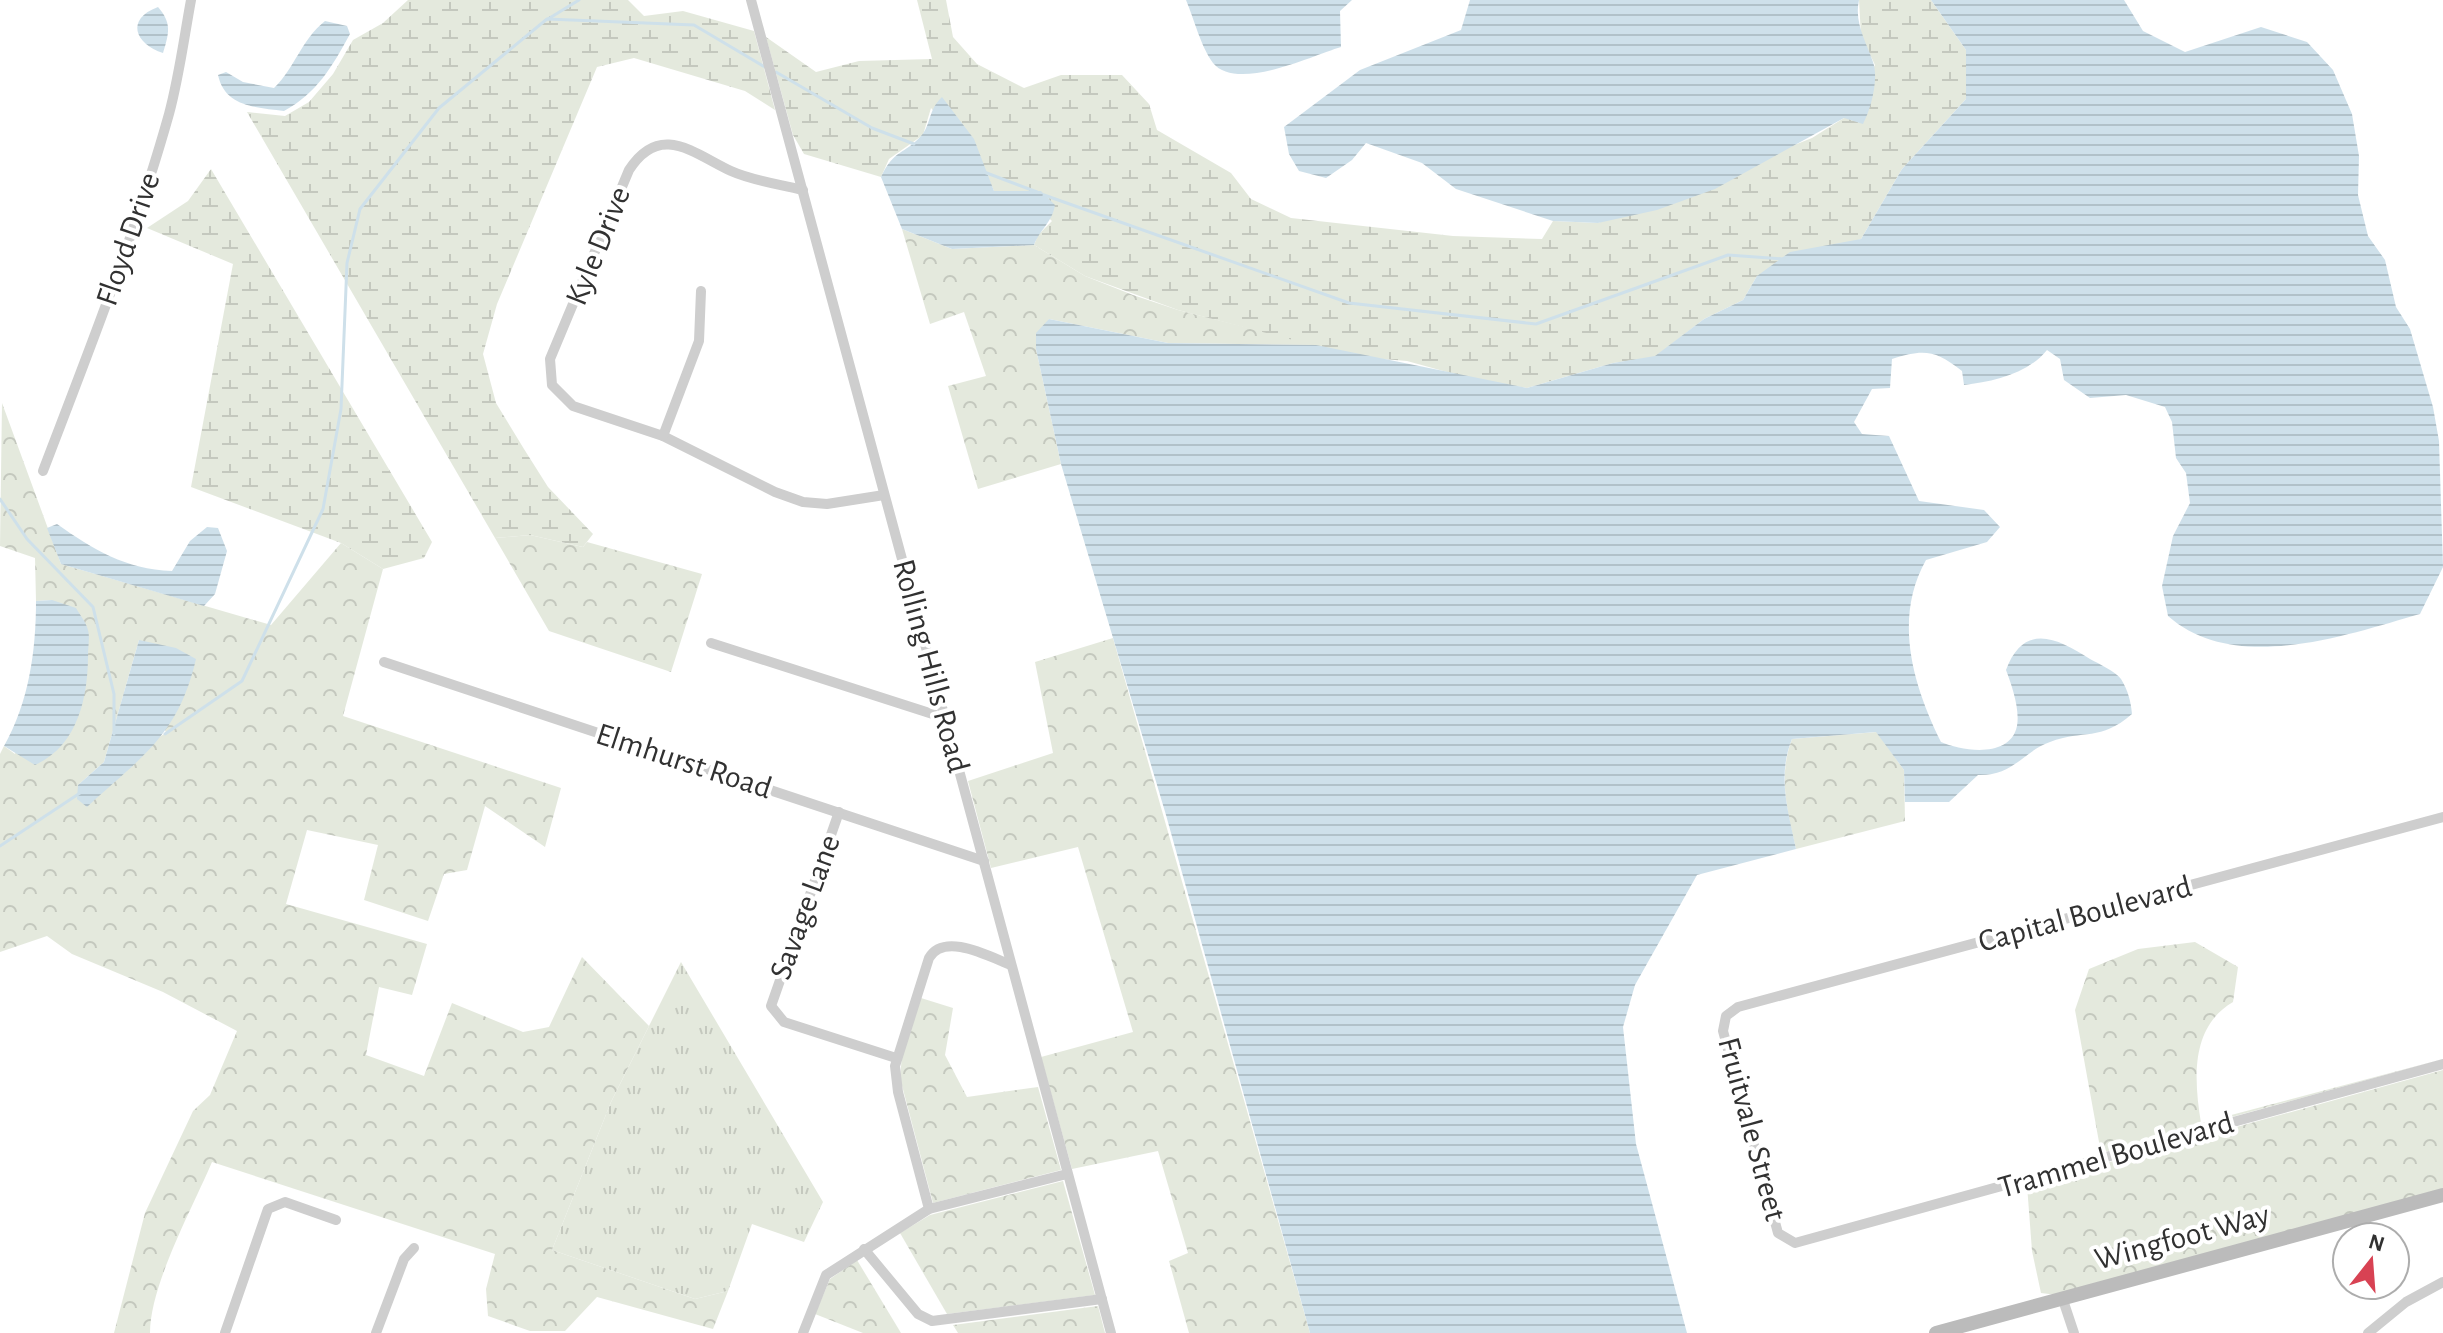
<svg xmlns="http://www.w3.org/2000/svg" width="2443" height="1333" font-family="'Alegreya Sans',sans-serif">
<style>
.grass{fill:url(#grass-tufts)}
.forest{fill:url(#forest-crowns);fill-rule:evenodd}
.wetland{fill:url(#wetland-marsh)}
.water{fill:url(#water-rules)}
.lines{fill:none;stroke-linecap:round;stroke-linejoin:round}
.stream{stroke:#cee0ea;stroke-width:3}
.street{stroke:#cecece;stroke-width:10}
.secondary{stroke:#bbb;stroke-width:14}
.labels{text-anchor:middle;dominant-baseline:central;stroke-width:8;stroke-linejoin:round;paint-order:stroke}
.street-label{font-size:32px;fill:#313131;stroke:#fff}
</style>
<defs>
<pattern id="grass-tufts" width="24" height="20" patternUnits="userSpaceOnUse" patternTransform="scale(2)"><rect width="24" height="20" fill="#e4e9dd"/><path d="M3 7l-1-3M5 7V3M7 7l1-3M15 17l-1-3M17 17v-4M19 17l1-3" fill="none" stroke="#c4c8be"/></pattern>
<pattern id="forest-crowns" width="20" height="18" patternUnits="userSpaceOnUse" patternTransform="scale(2)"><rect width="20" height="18" fill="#e4e9dd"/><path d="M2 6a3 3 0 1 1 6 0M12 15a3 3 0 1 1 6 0" fill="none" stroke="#c4c8be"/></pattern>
<pattern id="wetland-marsh" width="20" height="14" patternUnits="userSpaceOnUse" patternTransform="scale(2)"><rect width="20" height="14" fill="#e4e9dd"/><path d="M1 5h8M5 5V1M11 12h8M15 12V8" fill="none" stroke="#c4c8be"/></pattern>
<pattern id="water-rules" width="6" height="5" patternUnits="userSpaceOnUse" patternTransform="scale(2)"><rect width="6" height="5" fill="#cee0ea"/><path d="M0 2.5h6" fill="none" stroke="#b1c1c9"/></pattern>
</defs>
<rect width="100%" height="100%" fill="#fff"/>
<polygon class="grass" points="681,962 823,1202 804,1242 752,1224 728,1291 695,1299 552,1250 611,1102"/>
<g class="forest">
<polygon points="902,229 952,249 1034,245 1085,276 1133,295 1178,310 1316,345 1168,343 1049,319 1036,349 1061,464 978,489 948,386 986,376 964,312 930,324"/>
<path d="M 2,403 L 61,564 L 271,625 L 341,543 L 383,569 L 343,716 L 561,788 L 545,847 L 485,806 L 467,870 L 444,874 L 428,921 L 364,900 L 378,845 L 307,830 L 286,904 L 427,944 L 412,995 L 379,987 L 366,1055 L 424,1076 L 452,1003 L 523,1032 L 549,1027 L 582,957 L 649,1026 L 611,1102 L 552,1250 L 695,1299 L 728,1291 L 713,1329 L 597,1297 L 565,1331 L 530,1331 L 488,1316 L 486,1289 L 495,1254 L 212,1162 C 192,1209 150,1285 150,1333 L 114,1333 L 145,1213 L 193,1111 L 210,1095 L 237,1031 L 163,992 L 72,954 L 47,936 L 0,952 L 0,754 L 4,746 L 15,754 L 52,600 L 36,601 L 35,558 L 0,546 ZM 139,640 L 166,733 L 78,785 L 104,762 Z"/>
<polygon points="530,535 583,547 587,542 702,574 671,672 549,631 495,538"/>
<polygon points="1113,638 1310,1333 1189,1333 1169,1261 1188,1253 1158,1151 1072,1169 1041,1057 1133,1032 1078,847 991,868 968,781 1053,753 1035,662"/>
<path d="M 1877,732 L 1904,770 L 1905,821 L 1796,849 C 1787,812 1778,775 1792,739 Z"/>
<path d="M 2195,942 L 2238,967 L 2233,1002 C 2190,1027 2194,1080 2201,1123 L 2443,1059 L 2101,1153 L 2075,1010 L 2089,969 L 2138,949 Z"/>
<polygon points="921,998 953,1008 945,1055 967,1097 1038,1087 1061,1170 933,1203 900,1078 902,1055"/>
<polygon points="2443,1070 2443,1189 2057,1295 2041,1293 2032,1251 2027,1185"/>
<polygon points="1063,1181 1095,1295 947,1314 900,1233 930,1215"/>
<polygon points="857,1260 901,1333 863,1333 815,1314 830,1279"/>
<polygon points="1098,1306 1105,1333 958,1333 953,1325"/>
</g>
<g class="wetland">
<polygon points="408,0 628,0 644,16 683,11 754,31 775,110 745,91 634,58 597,67 497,304 483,354 496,403 524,449 548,487 593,534 583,547 530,535 495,538 247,112 285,116 309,102 333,74 353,40 383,23"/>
<polygon points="917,0 946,0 953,37 977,64 1024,88 1061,75 1122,75 1149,104 1157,130 1231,173 1251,199 1291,218 1453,236 1542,239 1553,221 1598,223 1812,138 1844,118 1875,65 1861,36 1859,0 1931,0 1966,50 1966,99 1902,169 1861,239 1757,276 1743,300 1704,319 1655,357 1613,363 1527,388 1476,380 1407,361 1359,357 1178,310 1085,276 1034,245 1038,235 1052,221 1020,191 994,191 984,168 931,108 923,135 889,159 881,177 804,154 793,135 766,37 816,72 859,61 932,59"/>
<polygon points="211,169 432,542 424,558 383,569 341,543 191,487 233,264 147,228 188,201"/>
</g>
<g class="water">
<path d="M 1186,0 L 1352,0 L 1340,11 L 1341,47 C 1311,56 1237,92 1213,63 C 1201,47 1194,19 1186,0 Z"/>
<path d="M 1470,0 L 1859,0 C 1854,23 1866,41 1873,62 C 1879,79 1871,109 1863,124 L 1844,118 L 1715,189 L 1657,210 L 1598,223 L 1553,221 L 1456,189 L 1422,163 L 1366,143 L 1352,160 L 1326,178 L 1299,171 L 1289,154 L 1284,127 L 1360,70 L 1461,30 Z"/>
<path d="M 1931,0 L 2124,0 L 2143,31 L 2185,52 L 2261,27 L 2307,42 L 2333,70 L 2352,114 L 2359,156 L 2358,195 L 2368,236 L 2385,260 L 2396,307 L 2410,329 L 2433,407 L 2439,441 L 2443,567 L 2420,614 C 2346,635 2235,675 2168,616 L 2162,586 L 2173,536 L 2190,503 L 2186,473 L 2176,458 L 2172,422 L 2165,407 L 2126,395 L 2090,398 L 2064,380 L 2060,359 L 2047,350 C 2029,373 1993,382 1964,385 L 1962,371 C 1935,350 1924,349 1892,359 L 1890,388 L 1872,389 L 1854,422 L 1862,434 L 1889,436 L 1919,501 L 1984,510 L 2000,527 L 1987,542 L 1926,560 C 1893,619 1913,685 1941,742 C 1962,751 2010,759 2017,726 C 2020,709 2012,686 2006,670 C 2024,622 2057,638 2090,659 C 2099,664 2115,671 2121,679 C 2128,690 2131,702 2132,714 C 2100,742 2084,729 2050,742 C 2022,752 2014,776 1978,775 L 1949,802 L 1905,802 L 1904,770 L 1876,732 L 1792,739 C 1777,776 1788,811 1796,849 L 1697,875 L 1635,985 L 1623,1027 L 1636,1144 L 1687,1333 L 1310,1333 L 1166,815 L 1061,464 L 1036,349 L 1036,333 L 1049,319 L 1168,343 L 1316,345 L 1527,388 L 1613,363 L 1655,356 L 1704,319 L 1743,300 L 1757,276 L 1790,252 L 1861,239 L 1902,169 L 1966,99 L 1966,50 Z"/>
<path d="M 158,7 C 172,23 169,33 163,53 C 135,44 125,19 158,7 Z"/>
<path d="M 325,21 L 347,26 L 350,34 C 332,67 317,93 284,111 C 255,107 225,107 218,75 L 226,72 L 243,82 L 274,88 C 295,68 301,40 325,21 Z"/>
<path d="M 942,97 L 974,139 L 994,191 L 1041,191 L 1055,205 C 1052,223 1040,229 1034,245 L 952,249 L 902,229 L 881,177 C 894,149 904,155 921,136 C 931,125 928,110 942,97 Z"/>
<path d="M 57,524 C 94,550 125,569 172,571 L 190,541 L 207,527 L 218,528 L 227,551 L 215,594 L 204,606 L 61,564 L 47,528 Z"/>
<path d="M 52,600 L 76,608 C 80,615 86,622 88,630 C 90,637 88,647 88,655 C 88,697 78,746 35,765 L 4,746 C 29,702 36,651 36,601 Z"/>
<path d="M 139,640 L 176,648 L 196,659 C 178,736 142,756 87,807 L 77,799 L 78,785 L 104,762 Z"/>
</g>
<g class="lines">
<g class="stream">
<polyline points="548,19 579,0"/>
<polyline points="776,72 872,128 914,144"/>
<polyline points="984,172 1037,192"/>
<polyline points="1044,195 1349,303 1536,324 1728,255 1784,259"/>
<polyline points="0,499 27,539 93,607 114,694 114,734"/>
<polyline points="165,734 242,681 323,509 341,409 347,263 360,209 439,108 547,19 694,25 765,67"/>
<polyline points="0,846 80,793"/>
</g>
<g class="street">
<polyline points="751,0 1111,1333"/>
<path d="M 803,190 C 779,184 753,181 731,171 C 693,153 660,122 629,170 L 550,359 L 552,385 L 573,406 L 663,436 L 775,492 L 803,502 L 827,504 L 884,495"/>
<polyline points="663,436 699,341 701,291"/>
<path d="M 43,471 C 88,353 135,235 169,114 C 179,77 184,38 191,0"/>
<polyline points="711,643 945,718"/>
<polyline points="384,662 984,861"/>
<polyline points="839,812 771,1006 784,1022 896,1058"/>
<polyline points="2443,817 1738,1007 1726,1016 1723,1031 1778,1233 1795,1243 2443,1064"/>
<path d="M 929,1209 L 898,1092 L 895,1066 L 929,958 C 944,932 988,956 1011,965"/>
<polyline points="864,1249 918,1314 932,1321 1102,1299"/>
<polyline points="2063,1300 2074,1333"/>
<polyline points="225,1333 268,1209 285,1202 336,1220"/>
<polyline points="376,1333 404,1259 414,1248"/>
<polyline points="803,1333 826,1275 929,1209 1067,1174"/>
<polyline points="2368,1333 2406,1302 2443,1282"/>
</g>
<polyline class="secondary" points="1936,1333 2443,1195"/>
</g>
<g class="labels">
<g class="street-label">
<text transform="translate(128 239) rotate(-71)">Floyd Drive</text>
<text transform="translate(598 246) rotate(-68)">Kyle Drive</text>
<text transform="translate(931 666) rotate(75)">Rolling Hills Road</text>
<text transform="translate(684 761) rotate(18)">Elmhurst Road</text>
<text transform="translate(805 907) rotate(-70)">Savage Lane</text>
<text transform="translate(2085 914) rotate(-15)">Capital Boulevard</text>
<text transform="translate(1752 1129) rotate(75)">Fruitvale Street</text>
<text transform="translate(2116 1155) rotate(-16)">Trammel Boulevard</text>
<text transform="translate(2182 1237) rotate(-15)">Wingfoot Way</text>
</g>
</g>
<g transform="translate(2371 1261) rotate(17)"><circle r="38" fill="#ffffff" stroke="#adadad" stroke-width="2"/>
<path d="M0-6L14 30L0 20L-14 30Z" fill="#d84253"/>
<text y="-12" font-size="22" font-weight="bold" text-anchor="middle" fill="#313131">N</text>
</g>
</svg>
